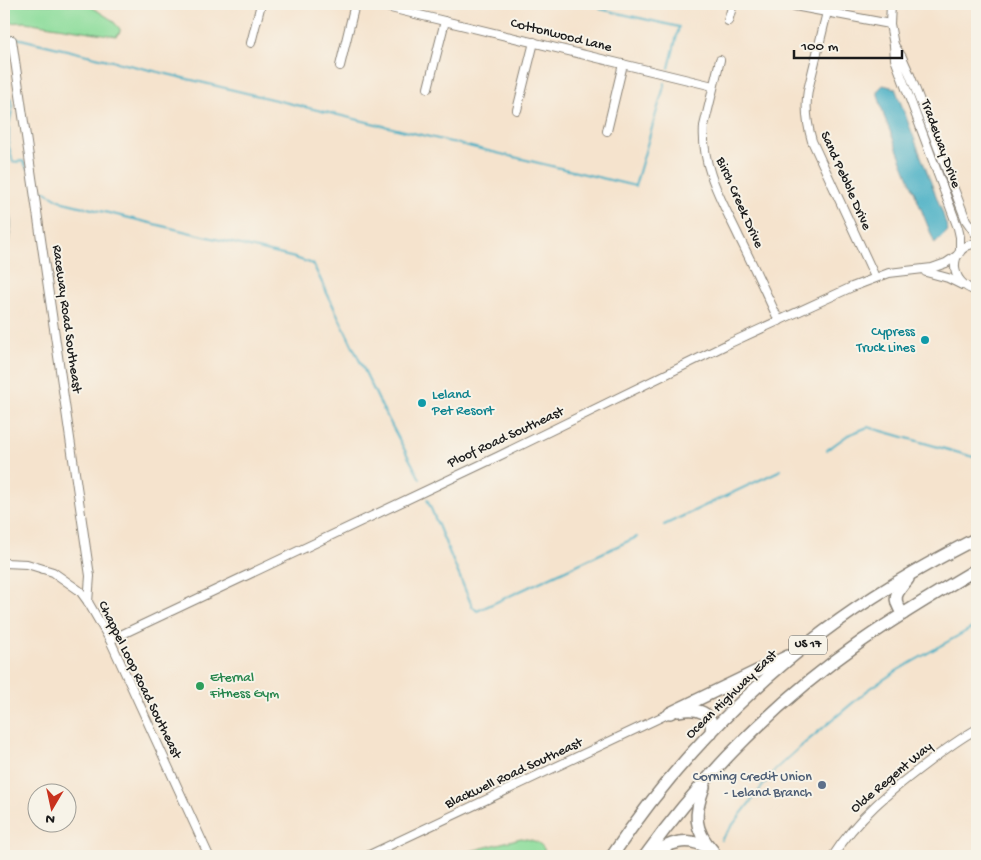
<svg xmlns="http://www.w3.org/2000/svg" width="981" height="860" font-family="'Gochi Hand',sans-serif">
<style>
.green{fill:#8edd9c;stroke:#557c5c}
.water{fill:#45aec4;stroke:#306570}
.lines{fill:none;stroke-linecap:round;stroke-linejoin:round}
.stream{stroke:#45aec4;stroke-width:2}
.minor-casing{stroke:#888074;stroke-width:10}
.highway-casing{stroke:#888074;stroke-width:14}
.minor{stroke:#fff;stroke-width:8}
.highway{stroke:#fff;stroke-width:11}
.culture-dot{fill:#0f9aa8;stroke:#f7f3e8;stroke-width:2}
.leisure-dot{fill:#2e9e5b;stroke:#f7f3e8;stroke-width:2}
.service-dot{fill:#5c6f8a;stroke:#f7f3e8;stroke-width:2}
.labels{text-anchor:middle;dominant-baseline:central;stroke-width:4;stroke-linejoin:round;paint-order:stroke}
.shield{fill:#f7f3e8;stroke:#5e5c59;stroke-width:1}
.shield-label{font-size:12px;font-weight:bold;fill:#1c1c1c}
.street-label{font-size:14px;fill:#1c1c1c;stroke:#f7f3e8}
.culture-label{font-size:14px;fill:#0d838f;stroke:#f7f3e8;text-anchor:end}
.leisure-label{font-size:14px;fill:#27864d;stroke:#f7f3e8;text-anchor:start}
.service-label{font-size:14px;fill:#4e5e75;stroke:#f7f3e8;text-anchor:end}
</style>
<rect width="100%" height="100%" fill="#f7f3e8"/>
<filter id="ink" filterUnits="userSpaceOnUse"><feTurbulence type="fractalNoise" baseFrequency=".02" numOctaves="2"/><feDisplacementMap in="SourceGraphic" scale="10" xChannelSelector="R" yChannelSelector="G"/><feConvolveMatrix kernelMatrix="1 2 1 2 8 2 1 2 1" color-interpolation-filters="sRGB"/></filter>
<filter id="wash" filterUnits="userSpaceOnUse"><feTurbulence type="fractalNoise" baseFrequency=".0096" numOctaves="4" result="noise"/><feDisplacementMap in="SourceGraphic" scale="20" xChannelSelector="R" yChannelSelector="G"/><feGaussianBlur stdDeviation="1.12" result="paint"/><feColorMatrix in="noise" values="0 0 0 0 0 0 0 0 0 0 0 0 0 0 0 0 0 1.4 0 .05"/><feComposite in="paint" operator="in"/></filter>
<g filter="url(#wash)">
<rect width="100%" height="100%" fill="#f5e3cd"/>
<g class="green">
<polygon points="4,4 87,4 112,20 120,29 120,32 116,36 25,22 4,23"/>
<path d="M 521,838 C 532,840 546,842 545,856 L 451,856 Z"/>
</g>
<g class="water">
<polygon points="883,85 895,88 943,214 948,231 935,244 884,116 877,91"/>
<path d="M 4,201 C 16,220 10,238 4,258 Z"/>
</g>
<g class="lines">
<g class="stream">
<polyline points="600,9 679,27 669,68"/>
<polyline points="4,35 635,186 665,83"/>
<path d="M 4,38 C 10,51 8,59 4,72"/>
<polyline points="4,85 13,106 9,124 9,147 13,162 23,161 27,168"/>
<polyline points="39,188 63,202 295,258 313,264 382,407 420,479"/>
<polyline points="827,450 848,435 868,427 977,458"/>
<polyline points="427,499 472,606 477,611 637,537"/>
<polyline points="664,525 781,470"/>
<polyline points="721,840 775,770 799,748 868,690 898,670 977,625"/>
</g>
</g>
</g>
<g filter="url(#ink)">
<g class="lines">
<defs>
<g id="minor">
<polyline points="374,4 713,86"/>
<polyline points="784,4 890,24"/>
<path d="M 829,4 L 808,90 C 805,107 807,124 812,141 L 875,277"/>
<polyline points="891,4 890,24 894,45"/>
<polyline points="728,21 733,4"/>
<polyline points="12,40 90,576 88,602"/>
<polyline points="251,43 261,4"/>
<path d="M 720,60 L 704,126 C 701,167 722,201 739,237 C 753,265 766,293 779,321"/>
<polyline points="340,66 355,4"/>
<polyline points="428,88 445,21"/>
<polyline points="517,110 534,42"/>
<polyline points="607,131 623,64"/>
<path d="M 977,243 C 947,247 948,284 977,291"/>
<polyline points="960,252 960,237 958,228 895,59 894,45 902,57 910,75 966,220 977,236"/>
<polyline points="926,272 948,278 962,285"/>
<polyline points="4,563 27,564 53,572 80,591 88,602 110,640 209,856"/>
<polyline points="110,640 499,456 730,343 852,287 889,273 932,268 946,263 958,255"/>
<polyline points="367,856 670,713"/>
<path d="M 833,856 C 857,818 890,791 926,764 C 943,751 959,739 977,729"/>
</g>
<g id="highway">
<path d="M 903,614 C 891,598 896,593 908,579"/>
<path d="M 679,711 C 696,707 715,712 711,733"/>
<polyline points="670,713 788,656"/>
<path d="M 704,787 C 694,814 693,829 713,851"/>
<path d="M 612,856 C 683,749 781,653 891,586 C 919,568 948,553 977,538"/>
<path d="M 645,856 C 704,774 779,699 862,641 C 899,615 938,592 977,569"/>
<path d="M 651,856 C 669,842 687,836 708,848"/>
</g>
</defs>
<use href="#minor" class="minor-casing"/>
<use href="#highway" class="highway-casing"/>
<use href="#minor" class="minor"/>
<use href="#highway" class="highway"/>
</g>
</g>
<g class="culture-dot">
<circle cx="925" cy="340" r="5"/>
<circle cx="422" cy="403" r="5"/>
</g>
<circle class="leisure-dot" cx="200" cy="686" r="5"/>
<circle class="service-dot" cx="822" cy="785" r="5"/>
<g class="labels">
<rect class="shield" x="789" y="635.5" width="38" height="19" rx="4"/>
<g class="shield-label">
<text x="808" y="645">US 17</text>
</g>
<g class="street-label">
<text transform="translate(561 36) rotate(14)">Cottonwood Lane</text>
<text transform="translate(940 144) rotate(70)">Tradeway Drive</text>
<text transform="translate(845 181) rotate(66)">Sand Pebble Drive</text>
<text transform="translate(739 203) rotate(66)">Birch Creek Drive</text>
<text transform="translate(66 319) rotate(82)">Raceway Road Southeast</text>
<text transform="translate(506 438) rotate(-25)">Ploof Road Southeast</text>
<text transform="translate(139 680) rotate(64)">Chappel Loop Road Southeast</text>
<text transform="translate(732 695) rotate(-44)">Ocean Highway East</text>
<text transform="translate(514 774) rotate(-25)">Blackwell Road Southeast</text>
<text transform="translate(892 778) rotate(-40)">Olde Regent Way</text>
</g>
<g class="culture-label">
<text x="915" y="332">Cypress<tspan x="915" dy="16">Truck Lines</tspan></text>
<text x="432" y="395" text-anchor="start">Leland<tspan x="432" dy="16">Pet Resort</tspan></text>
</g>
<g class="leisure-label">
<text x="210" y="678">Eternal<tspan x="210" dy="16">Fitness Gym</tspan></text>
</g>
<g class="service-label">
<text x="812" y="777">Corning Credit Union<tspan x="812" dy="16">- Leland Branch</tspan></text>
</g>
</g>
<rect width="981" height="860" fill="none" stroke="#f7f3e8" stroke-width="20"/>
<g transform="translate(52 808) rotate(189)"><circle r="24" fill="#f7f3e8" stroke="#9f9d96"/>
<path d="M0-4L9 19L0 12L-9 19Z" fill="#c8321e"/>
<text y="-8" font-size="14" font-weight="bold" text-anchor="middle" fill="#1c1c1c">N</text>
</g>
<path d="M794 50v8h108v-8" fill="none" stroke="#1c1c1c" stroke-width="2.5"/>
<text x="801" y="50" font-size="15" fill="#1c1c1c" stroke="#f7f3e8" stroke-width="4" paint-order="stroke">100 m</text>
</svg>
